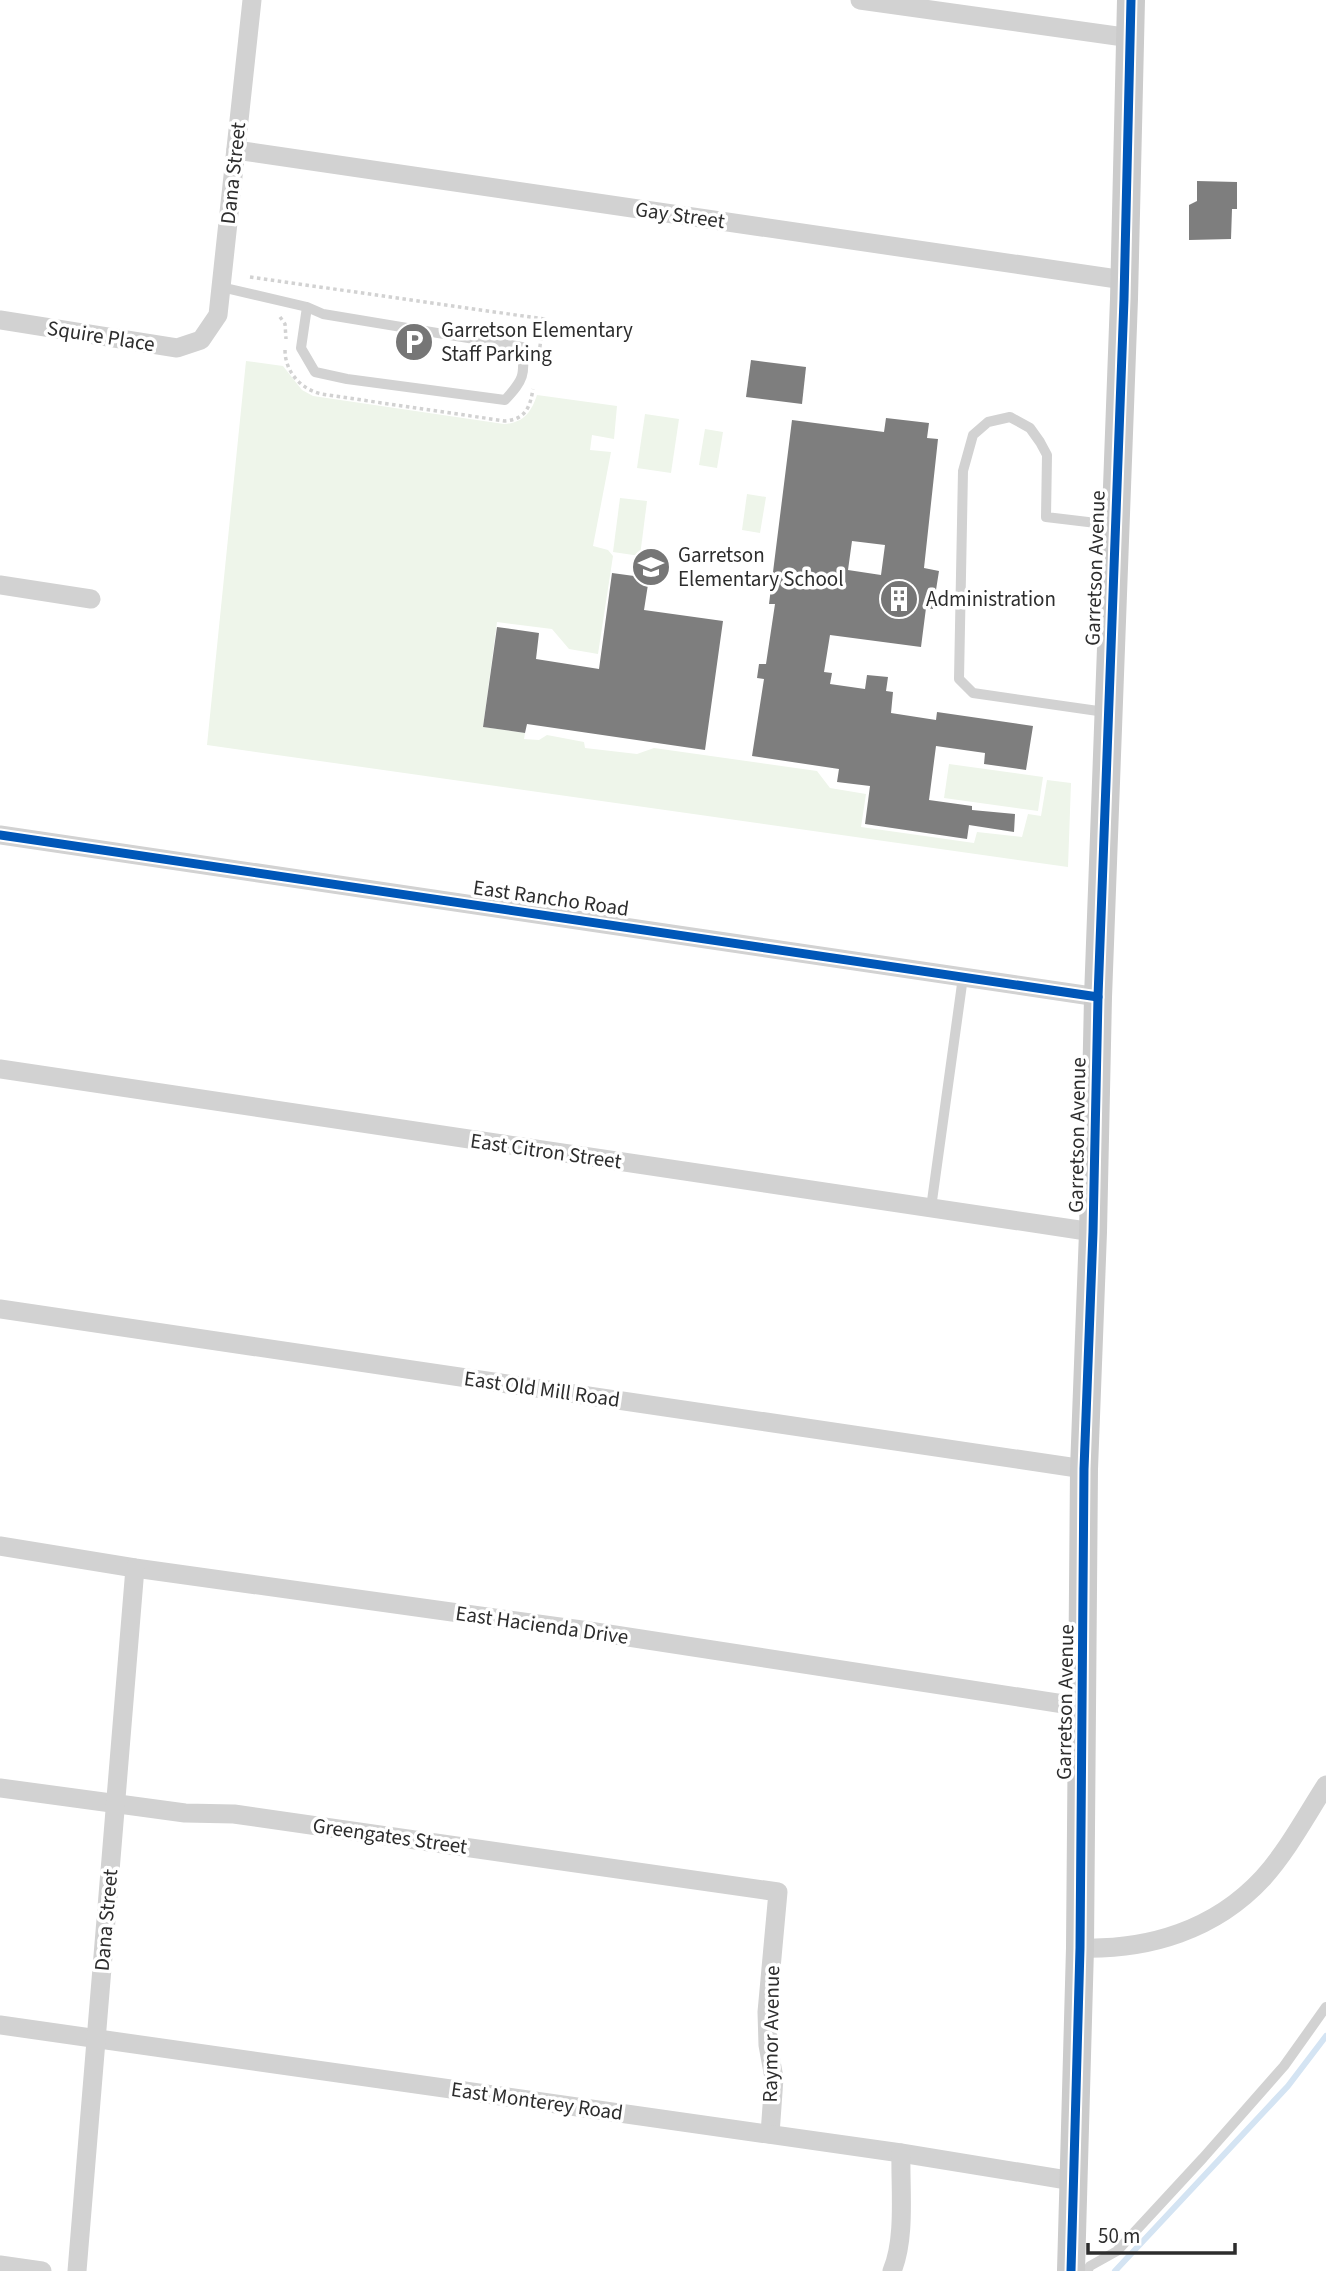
<svg xmlns="http://www.w3.org/2000/svg" width="1326" height="2271" font-family="'Source Sans 3',sans-serif">
<style>
.green{fill:#eef5ea}
.lines{fill:none;stroke-linecap:round;stroke-linejoin:round}
.stream{stroke:#d4e4f3;stroke-width:6}
.building{fill:#7e7e7e;fill-rule:evenodd}
.path{stroke:#d2d2d2;stroke-width:3.5;stroke-dasharray:3.5 3.5;stroke-linecap:butt}
.lane{stroke:#d2d2d2;stroke-width:10}
.street{stroke:#d2d2d2;stroke-width:19}
.secondary{stroke:#cbcbcb;stroke-width:28}
.cycleway-casing{stroke:#fff;stroke-width:13}
.cycleway{stroke:#0057b8;stroke-width:9}
.labels{text-anchor:middle;dominant-baseline:central;stroke-width:7;stroke-linejoin:round;paint-order:stroke}
.street-label{font-size:21px;fill:#2d2d2d;stroke:#fff}
.poi-label{font-size:21px;fill:#2d2d2d;stroke:#fff;text-anchor:start}
</style>
<rect width="100%" height="100%" fill="#fff"/>
<g class="green">
<path d="M 246,361 L 283,366 L 302,390 L 313,396 L 504,424 C 523,423 531,413 537,395 L 617,406 L 614,439 L 592,435 L 590,450 L 611,452 L 593,546 L 608,550 L 613,556 L 598,654 L 569,649 L 552,629 L 497,622 L 483,727 L 525,733 L 524,739 L 539,740 L 547,735 L 584,742 L 585,748 L 637,754 L 654,748 L 817,771 L 830,788 L 866,794 L 861,827 L 974,843 L 977,832 L 1022,837 L 1028,814 L 1041,816 L 1047,780 L 1071,783 L 1068,867 L 207,745 Z"/>
<polygon points="645,414 679,419 671,473 637,468"/>
<polygon points="705,429 723,432 717,468 699,465"/>
<polygon points="747,494 766,497 760,533 742,530"/>
<polygon points="620,498 647,501 640,556 613,552"/>
<polygon points="949,764 1043,777 1038,811 944,798"/>
</g>
<g class="lines">
<polyline class="stream" points="1115,2271 1288,2086 1326,2036"/>
</g>
<g class="building">
<polygon points="1197,181 1237,182 1237,209 1232,209 1231,239 1189,240 1189,205 1197,201"/>
<polygon points="751,360 806,367 802,404 746,397"/>
<path d="M 886,418 L 929,423 L 927,438 L 938,439 L 924,568 L 939,571 L 933,609 L 926,608 L 921,647 L 830,635 L 824,672 L 832,673 L 830,684 L 865,689 L 867,675 L 888,677 L 886,691 L 893,692 L 891,713 L 936,720 L 937,712 L 1033,726 L 1026,770 L 984,764 L 985,753 L 936,746 L 929,800 L 972,806 L 972,810 L 1015,814 L 1014,832 L 969,825 L 967,839 L 865,824 L 870,786 L 837,782 L 839,769 L 752,756 L 764,679 L 757,678 L 759,664 L 766,664 L 775,604 L 769,604 L 792,420 L 884,432 ZM 852,541 L 885,545 L 881,575 L 848,570 Z"/>
<polygon points="612,573 649,578 644,610 723,621 705,750 527,724 525,733 483,727 497,627 539,633 536,659 599,669"/>
</g>
<g class="lines">
<g class="path">
<polyline points="250,277 544,319 539,353"/>
<polyline points="280,317 285,324 286,339"/>
<path d="M 285,350 C 285,372 301,389 321,394 L 505,421 C 526,419 530,407 533,389"/>
</g>
<g class="lane">
<path d="M 221,287 L 307,307 L 323,314 L 522,347 C 525,376 524,379 505,400 L 347,379 L 315,372 L 301,348 L 307,307"/>
<polyline points="1105,712 973,693 959,679 963,471 973,435 988,422 1010,417 1030,428 1040,442 1047,455 1046,517 1113,525"/>
<polyline points="931,1208 963,977"/>
<polyline points="1087,2271 1090,2266 1117,2251 1203,2158 1284,2066 1326,2007"/>
</g>
<g class="street">
<polyline points="860,0 1131,38"/>
<polyline points="236,150 1124,280"/>
<polyline points="0,320 177,348 201,340 218,315 252,0"/>
<polyline points="0,585 91,599"/>
<polyline points="0,835 1098,997"/>
<polyline points="0,1069 1093,1232"/>
<polyline points="0,1309 1084,1469"/>
<polyline points="0,1546 135,1568 589,1631 1083,1707"/>
<polyline points="0,1788 185,1813 234,1814 778,1892 767,2012 768,2045 774,2078 770,2134"/>
<path d="M 1080,1948 C 1149,1950 1215,1930 1263,1878 C 1288,1850 1306,1816 1326,1785"/>
<polyline points="0,2025 901,2153 1073,2181"/>
<polyline points="0,2265 42,2271"/>
<polyline points="77,2271 135,1568"/>
<path d="M 892,2271 C 906,2238 900,2188 901,2153"/>
</g>
<polyline class="secondary" points="1071,2271 1080,1948 1084,1469 1093,1232 1098,997 1124,299 1131,0"/>
<defs>
<g id="cycleway">
<polyline points="0,835 1098,997"/>
<polyline points="1071,2271 1080,1948 1084,1469 1093,1232 1098,997 1124,299 1131,0"/>
</g>
</defs>
<use href="#cycleway" class="cycleway-casing"/>
<use href="#cycleway" class="cycleway"/>
</g>
<defs>
<symbol id="parking-disc" viewBox="-11 -11 22 22"><circle r="9.5" fill="#767676" stroke="#fff"/><path d="M-3.5-5.5H1a3.5 3.5 0 0 1 0 7H-1V5.5H-3.5ZM-1-3.4V-.6H.8a1.4 1.4 0 0 0 0-2.8Z" fill="#fff"/></symbol>
<symbol id="school-disc" viewBox="-11 -11 22 22"><circle r="9.5" fill="#767676" stroke="#fff"/><path d="M0-5L7-2L0 1L-7-2ZM-4 1L0 2.5L4 1V4Q0 6-4 4Z" fill="#fff"/></symbol>
<symbol id="building-disc" viewBox="-11 -11 22 22"><circle r="9.5" fill="#767676" stroke="#fff"/><path d="M-4-6H4V6H1V3H-1V6H-4ZM-2.5-4.3h1.7v1.8h-1.7ZM.8-4.3h1.7v1.8H.8ZM-2.5-1h1.7V.8h-1.7ZM.8-1h1.7V.8H.8Z" fill="#fff"/></symbol>
</defs>
<g fill-rule="evenodd">
<use href="#parking-disc" x="392" y="320" width="44" height="44"/>
<use href="#school-disc" x="629" y="545" width="44" height="44"/>
<use href="#building-disc" x="877" y="577" width="44" height="44"/>
</g>
<g class="labels">
<g class="street-label">
<text transform="translate(233 173) rotate(-84)">Dana Street</text>
<text transform="translate(680 215) rotate(8)">Gay Street</text>
<text transform="translate(101 336) rotate(9)">Squire Place</text>
<text transform="translate(1095 568) rotate(-88)">Garretson Avenue</text>
<text transform="translate(551 898) rotate(8)">East Rancho Road</text>
<text transform="translate(1077 1135) rotate(-89)">Garretson Avenue</text>
<text transform="translate(546 1151) rotate(8)">East Citron Street</text>
<text transform="translate(542 1389) rotate(8)">East Old Mill Road</text>
<text transform="translate(542 1625) rotate(8)">East Hacienda Drive</text>
<text transform="translate(1065 1702) rotate(-89)">Garretson Avenue</text>
<text transform="translate(390 1836) rotate(8)">Greengates Street</text>
<text transform="translate(106 1920) rotate(-85)">Dana Street</text>
<text transform="translate(771 2034) rotate(-89)">Raymor Avenue</text>
<text transform="translate(537 2101) rotate(8)">East Monterey Road</text>
</g>
<g class="poi-label">
<text x="441" y="330">Garretson Elementary<tspan x="441" dy="24">Staff Parking</tspan></text>
<text x="678" y="555">Garretson<tspan x="678" dy="24">Elementary School</tspan></text>
<text x="926" y="599">Administration</text>
</g>
</g>
<path d="M1088 2243v10h147v-10" fill="none" stroke="#2d2d2d" stroke-width="3.5"/>
<text x="1098" y="2243" font-size="21" fill="#2d2d2d" stroke="#ffffff" stroke-width="5" paint-order="stroke">50 m</text>
</svg>
